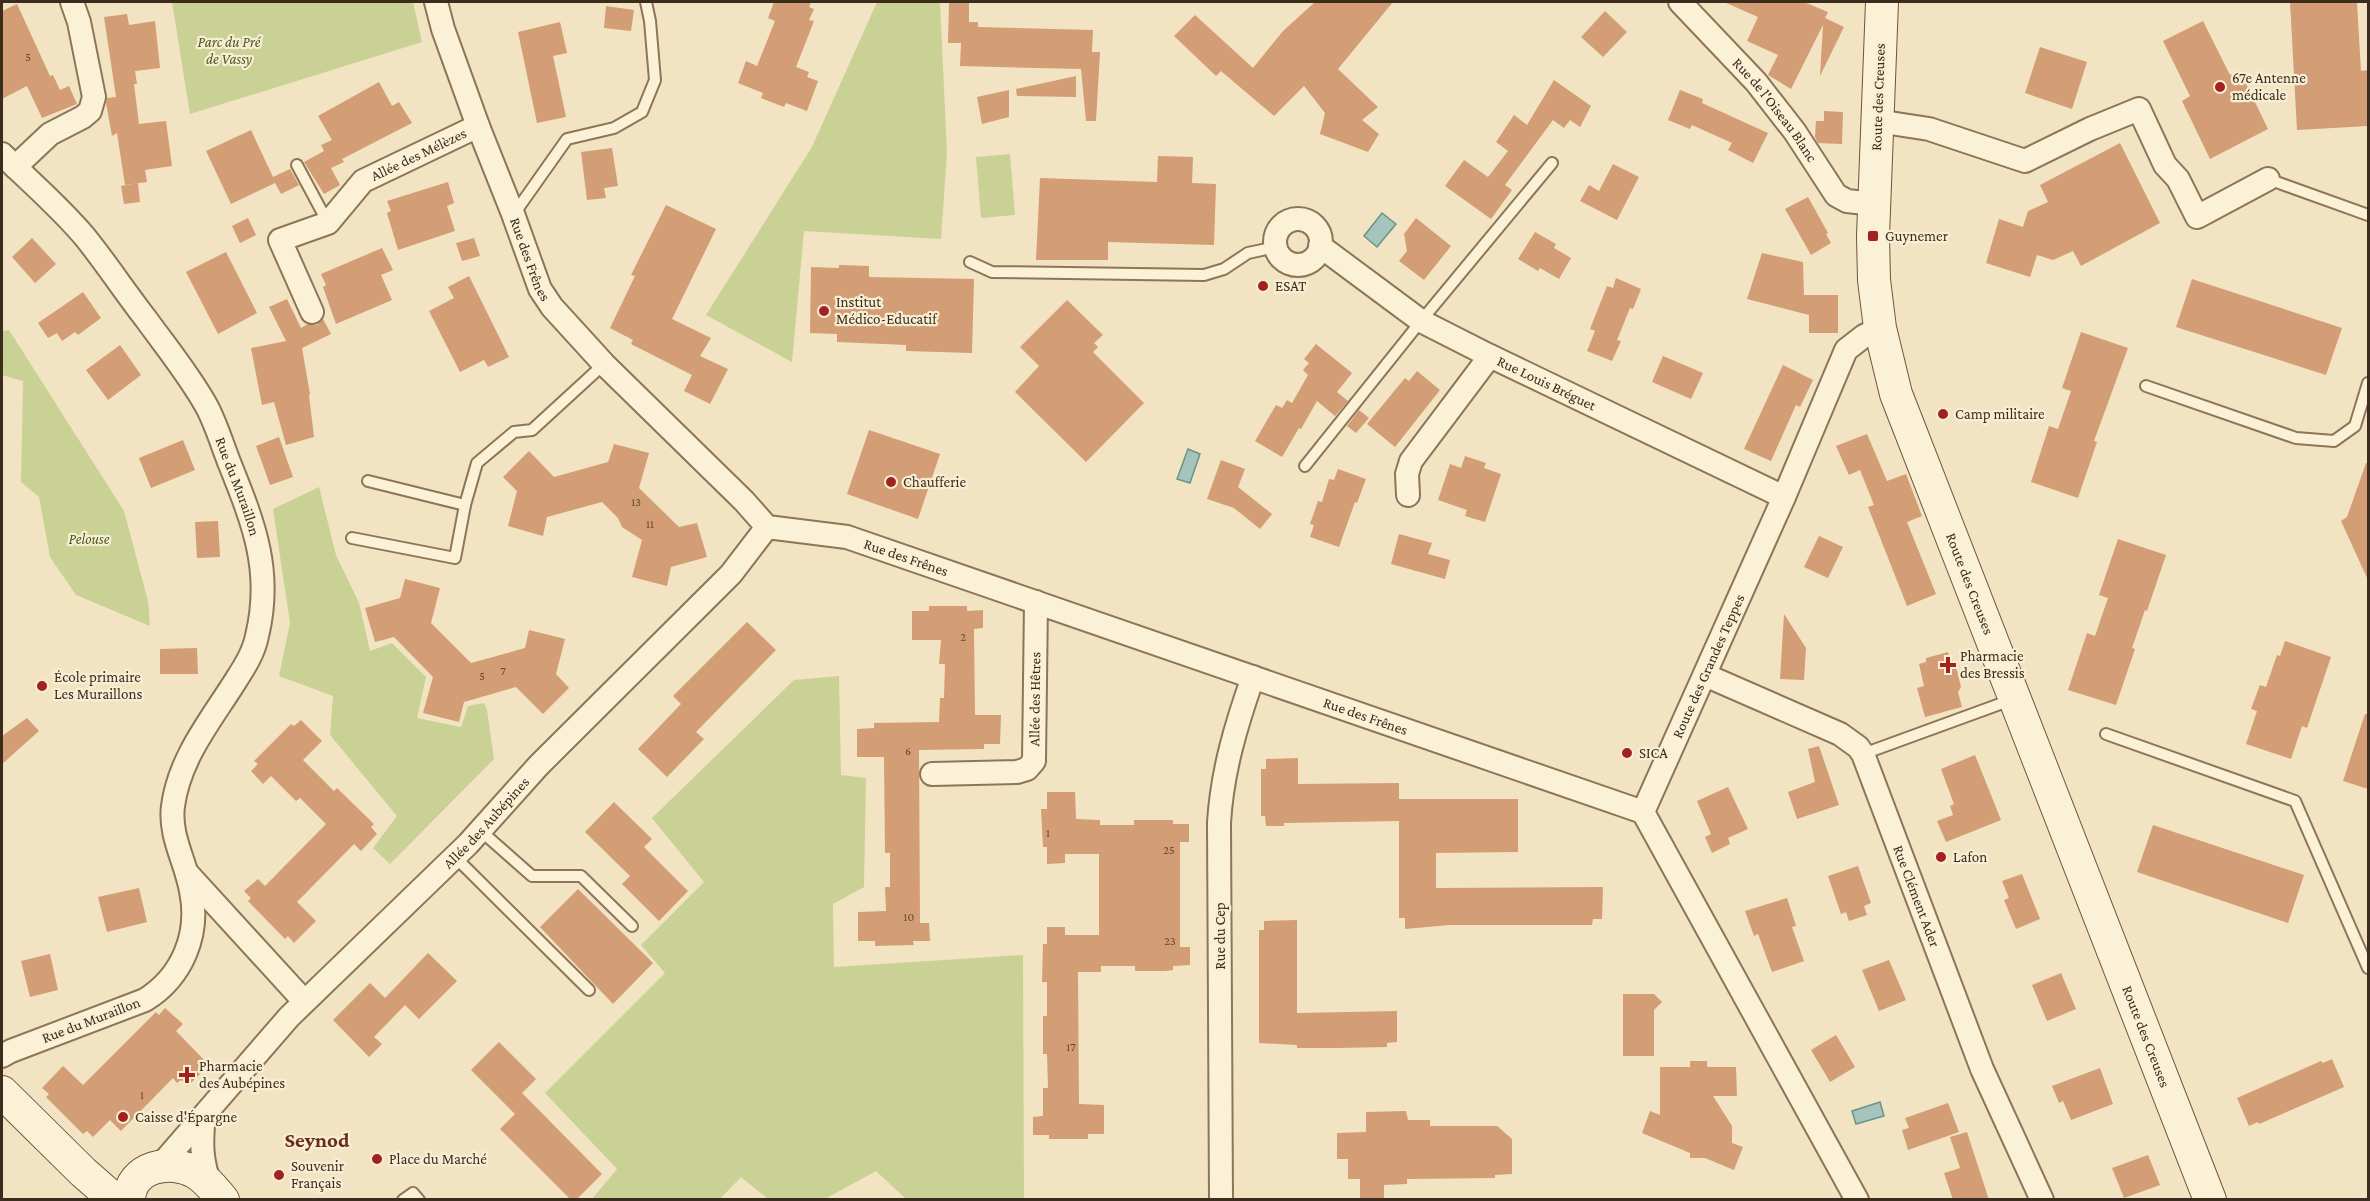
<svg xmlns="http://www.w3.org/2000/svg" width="2370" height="1201" font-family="'Crimson Pro',serif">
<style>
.green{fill:#c9d195}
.water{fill:#a5c4bb;stroke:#6b938a;stroke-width:1.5}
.building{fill:#d39d75}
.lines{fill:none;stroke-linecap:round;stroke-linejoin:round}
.lane-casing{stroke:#8d7557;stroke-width:14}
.street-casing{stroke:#8d7557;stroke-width:26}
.secondary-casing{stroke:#6f553b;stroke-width:34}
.lane{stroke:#fbf1d6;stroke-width:10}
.street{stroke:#fbf1d6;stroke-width:22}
.secondary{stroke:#fbf1d6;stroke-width:32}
.poi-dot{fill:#a22222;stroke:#f8eed3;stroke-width:2}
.labels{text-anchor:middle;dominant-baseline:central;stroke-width:4.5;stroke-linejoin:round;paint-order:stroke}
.number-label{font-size:12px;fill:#624833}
.park-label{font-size:15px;font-style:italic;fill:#4b5a22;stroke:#f8eed3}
.poi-label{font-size:15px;fill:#3c2c1d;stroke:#f8eed3;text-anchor:start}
.street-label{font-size:15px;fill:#3c2c1d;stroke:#f8eed3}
.district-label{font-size:21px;font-weight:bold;fill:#6c2b19;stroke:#f8eed3}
</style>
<rect width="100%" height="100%" fill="#f2e4c2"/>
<g class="green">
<polygon points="172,2 413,2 422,42 190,114"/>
<polygon points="877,2 940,2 947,152 941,239 804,231 792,362 706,315 812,147"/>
<polygon points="1010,154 1015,215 981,218 976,157"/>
<polygon points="9,330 124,511 148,601 150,626 76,595 50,557 39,497 21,482 23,381 2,375 2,331"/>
<polygon points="319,487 336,555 359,603 370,651 392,643 426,677 417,718 461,727 468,706 484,703 487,710 494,759 390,864 373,848 397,816 330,735 333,696 279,676 290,623 273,509"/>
<polygon points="839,676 841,775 866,778 864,887 833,904 834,967 1023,955 1024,1199 906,1199 876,1171 823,1200 768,1199 741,1177 720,1199 592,1199 617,1169 545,1093 665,973 641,945 704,882 652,818 794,680"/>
</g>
<g class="water">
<polygon points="1382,213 1396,224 1377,247 1364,236"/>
<polygon points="1188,449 1200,454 1190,483 1177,479"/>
<polygon points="1880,1102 1884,1116 1856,1124 1852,1111"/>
</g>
<g class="building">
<polygon points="774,2 811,2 809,7 814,9 809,20 814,21 796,67 809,72 807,77 818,81 807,111 786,103 784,107 761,98 763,93 738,83 746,61 757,66 775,21 768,18"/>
<polygon points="1315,2 1393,2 1338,69 1378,107 1362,120 1379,134 1368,152 1320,134 1325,113 1304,86 1274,116 1221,71 1216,76 1174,36 1195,15 1253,68 1283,31"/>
<polygon points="1724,2 1804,2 1828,12 1825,18 1844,27 1820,76 1823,25 1791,89 1768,75 1778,55 1747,41 1758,17"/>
<polygon points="2290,2 2357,2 2361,71 2368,70 2368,126 2297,130"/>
<polygon points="949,3 969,3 969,22 978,22 978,27 1093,30 1092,52 1100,52 1096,121 1086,121 1081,69 960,66 961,43 948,43"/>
<polygon points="17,4 50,76 53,75 60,90 69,86 77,104 42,118 27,86 2,99 2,11"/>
<polygon points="606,6 634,10 631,31 604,28"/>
<polygon points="1605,11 1627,32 1603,57 1581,37"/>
<polygon points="127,14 129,25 155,21 160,68 135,71 137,84 134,84 139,124 166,121 172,166 145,170 147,182 125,185 117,133 112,136 106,103 107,98 116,97 104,17"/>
<polygon points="2203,21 2230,75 2240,71 2268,129 2210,159 2182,101 2190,96 2163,41"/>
<polygon points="560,22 567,53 553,56 566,117 537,123 518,32"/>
<polygon points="2040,47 2087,62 2072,109 2025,93"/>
<polygon points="1076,76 1076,97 1017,96 1016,89"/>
<polygon points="1554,80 1591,106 1580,127 1570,120 1564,128 1553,120 1505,185 1512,190 1491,219 1445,186 1464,160 1488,177 1508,151 1496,142 1514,115 1527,125"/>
<polygon points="379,82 392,106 399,102 412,123 342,159 344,162 331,168 340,185 324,194 304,162 324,151 321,145 332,140 318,116"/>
<polygon points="1009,90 1009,117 982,124 977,97"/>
<polygon points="1680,90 1703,99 1702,103 1768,133 1753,163 1728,150 1732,143 1692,125 1690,129 1668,120"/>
<polygon points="1824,111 1843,112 1842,144 1818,143 1815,137 1816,121 1824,121"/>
<polygon points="251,130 273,177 290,169 299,185 281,194 275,183 231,204 206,151"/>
<polygon points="2120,143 2160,223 2081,266 2073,251 2053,260 2037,255 2030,277 1986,263 1999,219 2023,227 2028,211 2048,202 2040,185"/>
<polygon points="612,148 618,186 604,188 606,198 587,200 581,152"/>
<polygon points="1158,156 1193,157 1192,183 1216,184 1214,245 1108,242 1108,260 1036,260 1040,178 1157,182"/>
<polygon points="1613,164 1639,177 1617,220 1580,201 1589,185 1599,191"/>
<polygon points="448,182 454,203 447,206 455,231 398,250 387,213 391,211 387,201"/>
<polygon points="138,183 140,202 124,204 121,186"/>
<polygon points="1808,197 1828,233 1826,234 1831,243 1811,255 1785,209"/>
<polygon points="666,205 716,229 672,319 711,338 700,356 728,369 710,404 684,391 692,375 631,344 633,340 610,328 635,276 631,275"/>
<polygon points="248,218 256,235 240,243 232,226"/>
<polygon points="1416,218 1451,246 1424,280 1399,261 1407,251 1404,234"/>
<polygon points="1535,232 1556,244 1554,248 1571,258 1559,279 1540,268 1538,271 1518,259"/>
<polygon points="32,238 56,264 35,283 12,257"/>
<polygon points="474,238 480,256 462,261 456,243"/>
<polygon points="382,248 393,270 381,275 392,300 336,324 323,287 326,285 321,274"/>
<polygon points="226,252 257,313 218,334 186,272"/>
<polygon points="1762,253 1803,262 1804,295 1838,295 1838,333 1809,333 1809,315 1747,299"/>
<polygon points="839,265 869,266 869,277 974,279 972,353 906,351 906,345 837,342 837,334 810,333 811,267 839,268"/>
<polygon points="469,276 509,357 488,367 484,360 460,372 429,311 454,298 448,287"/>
<polygon points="1616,278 1641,289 1633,309 1630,308 1617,340 1621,341 1612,361 1587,351 1595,331 1590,329 1607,286 1613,288"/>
<polygon points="2192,279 2342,328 2326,375 2176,327"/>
<polygon points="83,292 101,318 78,335 75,332 62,341 57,333 48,338 38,323"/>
<polygon points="287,299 301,328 308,324 317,325 323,319 331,334 302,348 310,394 309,395 314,437 286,445 274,402 262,405 251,348 286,341 269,307"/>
<polygon points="1067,300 1103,335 1094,343 1098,347 1093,352 1144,403 1086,462 1015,392 1039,366 1020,347"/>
<polygon points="2081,332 2128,348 2094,441 2097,442 2078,498 2031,482 2049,426 2058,429 2071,391 2062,388"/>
<polygon points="1316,344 1352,373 1337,392 1348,401 1335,416 1317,401 1301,429 1299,428 1282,457 1255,441 1276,405 1282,408 1287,400 1292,403 1308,375 1303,370 1309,363 1304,359"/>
<polygon points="120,345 141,375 108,400 86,370"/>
<polygon points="1663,356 1703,373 1691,399 1652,382"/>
<polygon points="1783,365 1813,380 1800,407 1796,405 1771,461 1744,449"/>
<polygon points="1417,371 1440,390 1395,447 1367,424 1405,378 1409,381"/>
<polygon points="1359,410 1369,418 1356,433 1347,426"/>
<polygon points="869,430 940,454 918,519 847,494"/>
<polygon points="1867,434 1887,481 1906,474 1922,516 1907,522 1936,594 1907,606 1868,507 1874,505 1860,470 1849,475 1836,446"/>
<polygon points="279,437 293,477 270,485 256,446"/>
<polygon points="183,440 195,470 151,488 139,458"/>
<polygon points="614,444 649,453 639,488 679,527 697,523 707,557 671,567 667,586 632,577 642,540 622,527 618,518 602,502 547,517 543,536 508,526 517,491 503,477 529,451 554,477 608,462"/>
<polygon points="1465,456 1486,463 1484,468 1501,474 1485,522 1465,516 1467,510 1438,500 1450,464 1461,468"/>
<polygon points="1221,460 1245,469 1238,487 1272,514 1260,529 1234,508 1207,499"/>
<polygon points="2366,463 2368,463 2368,580 2341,521 2347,517"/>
<polygon points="1338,469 1366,479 1357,503 1355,502 1339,547 1310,537 1314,525 1310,524 1318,501 1322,502 1329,479 1334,480"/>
<polygon points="218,521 220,557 197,558 195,522"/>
<polygon points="1399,534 1432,543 1428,554 1450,560 1445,579 1391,564"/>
<polygon points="1819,536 1843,547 1828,578 1804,567"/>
<polygon points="2118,539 2166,555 2147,611 2145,610 2132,648 2135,649 2116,705 2068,690 2087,633 2095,636 2108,598 2099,595"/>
<polygon points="405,579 440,588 431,623 471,663 525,648 529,630 565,639 556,674 569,688 543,714 516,687 464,702 459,722 423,713 433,677 394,637 375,642 365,608 400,598"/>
<polygon points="929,606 967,606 967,611 983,610 983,628 974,629 975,715 1001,715 1000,744 984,744 984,749 919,750 920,923 929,923 930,941 913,941 914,945 875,946 875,941 858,941 858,912 886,911 885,887 890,887 890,853 885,853 884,757 857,757 857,729 874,728 874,723 939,722 940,698 944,698 945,664 939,664 941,640 912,640 912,611 929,611"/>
<polygon points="1784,614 1806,648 1804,680 1780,679"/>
<polygon points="747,622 776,650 696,732 704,739 667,777 638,749 681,704 673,696"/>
<polygon points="2285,641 2331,657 2307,728 2302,726 2291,759 2246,744 2257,711 2251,709 2260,685 2266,687 2277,655 2280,656"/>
<polygon points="197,648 198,674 160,674 160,649"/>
<polygon points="1948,652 1950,659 1955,662 1961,687 1958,692 1962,707 1925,717 1917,688 1924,686 1919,664 1926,662 1926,658"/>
<polygon points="2365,714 2368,714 2368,789 2343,781"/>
<polygon points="27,718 39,731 2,764 2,736"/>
<polygon points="301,720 322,741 303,760 334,791 337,788 374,824 371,827 377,834 361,851 354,844 297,902 316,921 294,943 288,936 285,939 248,901 251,898 244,891 258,879 265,886 326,824 300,798 296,801 271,776 263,784 251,771 258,764 254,761 291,724 294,726"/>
<polygon points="1819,746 1839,805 1797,819 1788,792 1815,782 1808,749"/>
<polygon points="1975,755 2001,820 1946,842 1937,821 1953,815 1950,806 1954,804 1941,769"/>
<polygon points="1298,758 1298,784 1399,783 1399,799 1518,799 1518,852 1436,853 1436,888 1603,887 1602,919 1593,919 1592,925 1450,925 1405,929 1405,918 1399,918 1399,821 1284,823 1284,826 1266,826 1265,816 1261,816 1261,769 1266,769 1266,759"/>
<polygon points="1728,787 1748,829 1728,838 1730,844 1712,853 1705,837 1711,834 1697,801"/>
<polygon points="1047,792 1075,792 1076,819 1100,820 1100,825 1134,825 1134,820 1173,820 1173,824 1189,824 1189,842 1180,842 1180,947 1190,947 1190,965 1173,966 1173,970 1165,971 1135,971 1135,966 1101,966 1101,972 1078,972 1079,1104 1104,1105 1104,1134 1088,1134 1088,1139 1049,1139 1049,1135 1033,1135 1033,1117 1043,1116 1043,1088 1048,1088 1047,1054 1043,1054 1043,1016 1047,1016 1047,982 1042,982 1043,944 1047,944 1047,927 1065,927 1065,935 1099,935 1099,854 1065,854 1065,863 1047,864 1047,847 1043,847 1041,809 1047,809"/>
<polygon points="614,802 652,839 644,847 688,891 659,921 622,884 630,876 585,832"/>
<polygon points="2153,825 2304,875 2288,923 2137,872"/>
<polygon points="1858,866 1871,903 1864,906 1867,915 1849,921 1846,912 1841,914 1828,876"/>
<polygon points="2022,874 2040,919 2016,929 2004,900 2009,898 2002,881"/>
<polygon points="139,888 147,922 107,932 98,897"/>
<polygon points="578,889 653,963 613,1004 540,927"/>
<polygon points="1787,898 1796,926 1792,927 1804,961 1772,972 1758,934 1754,936 1745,911"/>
<polygon points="1297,920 1297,1013 1397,1011 1397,1042 1387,1043 1387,1047 1337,1048 1297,1048 1297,1045 1259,1043 1259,930 1264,930 1264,921"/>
<polygon points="428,953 457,981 419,1019 405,1005 374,1037 382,1044 369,1057 333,1020 370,983 385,998"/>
<polygon points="50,954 58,990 30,997 21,961"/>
<polygon points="1889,960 1906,1000 1879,1011 1862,970"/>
<polygon points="2061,973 2076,1009 2047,1021 2032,985"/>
<polygon points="1623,994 1654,994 1662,1002 1654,1010 1654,1056 1623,1056"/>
<polygon points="165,1008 183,1024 176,1031 209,1065 188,1086 181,1080 177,1083 173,1078 121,1131 110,1120 93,1137 87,1131 83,1134 46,1097 49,1094 42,1088 63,1066 83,1085 156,1012 159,1015"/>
<polygon points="1836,1035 1855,1067 1830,1082 1811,1050"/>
<polygon points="499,1042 536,1079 522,1093 602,1174 576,1200 571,1200 500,1129 515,1114 471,1070"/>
<polygon points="2332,1059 2344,1087 2259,1124 2258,1122 2249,1126 2237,1098 2321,1061 2323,1063"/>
<polygon points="1690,1061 1707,1061 1707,1067 1736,1067 1737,1096 1713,1096 1732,1126 1732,1143 1743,1147 1734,1170 1705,1158 1690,1158 1690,1153 1642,1133 1650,1111 1660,1115 1660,1067 1690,1067"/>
<polygon points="2100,1068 2113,1104 2071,1120 2063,1101 2059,1103 2052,1086"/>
<polygon points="1948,1103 1959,1132 1908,1150 1902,1130 1909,1128 1905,1118"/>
<polygon points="1406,1111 1408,1120 1430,1120 1430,1126 1497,1126 1512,1139 1512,1174 1495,1175 1495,1178 1407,1179 1407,1184 1384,1185 1384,1200 1360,1200 1360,1179 1348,1179 1348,1159 1337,1159 1337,1133 1366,1132 1366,1112"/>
<polygon points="1967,1132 1989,1200 1953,1200 1944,1173 1960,1168 1950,1137"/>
<polygon points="2148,1155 2160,1185 2124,1198 2112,1168"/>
</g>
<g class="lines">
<defs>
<g id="lane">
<polyline points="297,165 328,223"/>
<polyline points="2268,179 2368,215"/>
<polyline points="514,214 567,139 614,128 642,112 655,80 650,21 646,2"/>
<polyline points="970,262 992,272 1204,275 1224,269 1248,253 1276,247"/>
<polyline points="2146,386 2296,438 2334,441 2355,426 2368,383"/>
<polyline points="1305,466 1421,321 1552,163"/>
<polyline points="465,505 477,463 514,432 532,430 604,364"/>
<polyline points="352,538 455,558 465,505 368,481"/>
<polyline points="2106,734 2295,801 2368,968"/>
<polyline points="1863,754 2011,700"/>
<polyline points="481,831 532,876 581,876 632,926"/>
<polyline points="455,857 589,990"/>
<polyline points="403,1200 413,1193 419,1200"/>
</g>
<g id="street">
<path id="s1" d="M 436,2 L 443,29 L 478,126 L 513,214 L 540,289 L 552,307 L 604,364 L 744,501 L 767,527 L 847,537 L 1643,812"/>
<path id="s2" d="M 1680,2 L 1756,82 L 1795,132 L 1836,195 L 1847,201 L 1874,204"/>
<polyline points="1877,121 1929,129 2025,161 2090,129 2139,109 2165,165 2178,179 2197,217 2268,179"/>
<path id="s3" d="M 2,154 C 29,181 60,207 85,237 C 106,263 125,292 146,319 C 167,348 190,376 207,407 C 216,424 222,444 229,462 C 253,522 273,570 257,636 C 253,656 241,672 231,688 C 207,725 179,761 173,806 C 169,836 186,862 191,891 C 200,935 182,977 145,1000 L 11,1051 L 2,1056"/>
<polyline points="15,167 50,134 83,117 90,111 94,97 79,22 72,2"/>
<circle cx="1298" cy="242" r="23"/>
<path id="s4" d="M 1320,246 L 1421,321 L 1490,356 L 1784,497"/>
<path id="s5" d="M 312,312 L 280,240 L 328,223 L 363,181 L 478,126"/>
<polyline points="1408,495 1407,474 1411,461 1490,356"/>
<path id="s6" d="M 1705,675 L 1840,734 L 1858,747 L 1863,754 L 1982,1069 L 2042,1200"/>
<path id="s7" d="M 932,774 L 1017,772 L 1027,769 L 1034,761 L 1036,602"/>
<polyline points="187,873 304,1001"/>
<path d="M 204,1116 C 201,1142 201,1162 211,1186"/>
<path id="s8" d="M 160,1166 L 289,1017 L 468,844 L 539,765 L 731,574 L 767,527"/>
<path d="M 1221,1200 L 1219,823 C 1222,772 1236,725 1253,677"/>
<path id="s9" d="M 1857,1200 L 1643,812 L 1784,497 L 1846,350 L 1864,336 L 1880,328"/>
</g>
<g id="secondary">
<path id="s10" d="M 1882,2 L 1873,236 L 1874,280 L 1880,328 L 1896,394 L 2210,1200"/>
<polyline points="2,1092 83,1172 115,1200"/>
<path d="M 129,1200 C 130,1166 171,1158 196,1173 C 206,1179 215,1190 223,1200"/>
</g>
</defs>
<use href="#lane" class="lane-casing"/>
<use href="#street" class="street-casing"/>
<use href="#secondary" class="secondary-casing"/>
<use href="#lane" class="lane"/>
<use href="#street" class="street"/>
<use href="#secondary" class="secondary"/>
</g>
<g class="poi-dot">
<circle cx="2220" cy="87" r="6"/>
<rect x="1867" y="230" width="12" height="12" rx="3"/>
<circle cx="1263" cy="286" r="6"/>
<circle cx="824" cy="311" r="6"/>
<circle cx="1943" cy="414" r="6"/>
<circle cx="891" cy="482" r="6"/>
<path d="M1945 656h6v6h6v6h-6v6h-6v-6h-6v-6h6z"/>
<circle cx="42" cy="686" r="6"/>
<circle cx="1627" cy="753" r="6"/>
<circle cx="1941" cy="857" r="6"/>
<path d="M184 1066h6v6h6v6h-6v6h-6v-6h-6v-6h6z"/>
<circle cx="123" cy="1117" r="6"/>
<circle cx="377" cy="1159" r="6"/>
<circle cx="279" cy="1175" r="6"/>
</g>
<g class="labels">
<g class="number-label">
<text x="28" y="57">5</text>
<text x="636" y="502">13</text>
<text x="650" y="524">11</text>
<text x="963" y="637">2</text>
<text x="503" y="671">7</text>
<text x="482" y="676">5</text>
<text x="908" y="751">6</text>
<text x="1048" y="833">1</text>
<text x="1169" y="850">25</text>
<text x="909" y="917">10</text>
<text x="1170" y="941">23</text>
<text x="1071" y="1047">17</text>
<text x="142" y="1095">1</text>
</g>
<g class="park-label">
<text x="229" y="42">Parc du Pré<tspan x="229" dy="17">de Vassy</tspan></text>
<text x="89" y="539">Pelouse</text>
</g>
<g class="poi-label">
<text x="2232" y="78">67e Antenne<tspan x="2232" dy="17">médicale</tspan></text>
<text x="1885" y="236">Guynemer</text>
<text x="1275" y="286">ESAT</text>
<text x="836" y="302">Institut<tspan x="836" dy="17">Médico-Educatif</tspan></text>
<text x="1955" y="414">Camp militaire</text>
<text x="903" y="482">Chaufferie</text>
<text x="1960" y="656">Pharmacie<tspan x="1960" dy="17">des Bressis</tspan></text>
<text x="54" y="677">École primaire<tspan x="54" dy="17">Les Muraillons</tspan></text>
<text x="1639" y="753">SICA</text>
<text x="1953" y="857">Lafon</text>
<text x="199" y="1066">Pharmacie<tspan x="199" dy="17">des Aubépines</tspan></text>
<text x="135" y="1117">Caisse d'Épargne</text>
<text x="389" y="1159">Place du Marché</text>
<text x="291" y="1166">Souvenir<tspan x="291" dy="17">Français</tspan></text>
</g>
<g class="street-label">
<text transform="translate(1878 97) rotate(-88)">Route des Creuses</text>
<text stroke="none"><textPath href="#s2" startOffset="144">Rue de l'Oiseau Blanc</textPath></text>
<text stroke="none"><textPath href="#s5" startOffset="246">Allée des Mélèzes</textPath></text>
<text stroke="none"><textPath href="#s1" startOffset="274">Rue des Frênes</textPath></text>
<text stroke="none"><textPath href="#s4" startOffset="266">Rue Louis Bréguet</textPath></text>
<text stroke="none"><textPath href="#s3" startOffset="412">Rue du Muraillon</textPath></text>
<text stroke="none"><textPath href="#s1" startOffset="778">Rue des Frênes</textPath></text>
<text stroke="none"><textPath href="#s10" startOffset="598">Route des Creuses</textPath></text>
<text stroke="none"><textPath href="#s9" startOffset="603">Route des Grandes Teppes</textPath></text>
<text stroke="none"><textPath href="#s7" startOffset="168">Allée des Hêtres</textPath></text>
<text stroke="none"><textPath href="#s1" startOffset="1264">Rue des Frênes</textPath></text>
<text stroke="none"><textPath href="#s8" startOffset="474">Allée des Aubépines</textPath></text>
<text stroke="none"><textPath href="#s6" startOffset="330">Rue Clément Ader</textPath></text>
<text transform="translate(1220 936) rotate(-90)">Rue du Cep</text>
<text transform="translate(91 1020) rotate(-21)">Rue du Muraillon</text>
<text stroke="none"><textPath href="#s10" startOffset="1084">Route des Creuses</textPath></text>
</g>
<g class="district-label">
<text x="317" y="1140">Seynod</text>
</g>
</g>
<rect width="2370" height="1201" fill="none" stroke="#3c2c1d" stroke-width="6"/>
</svg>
